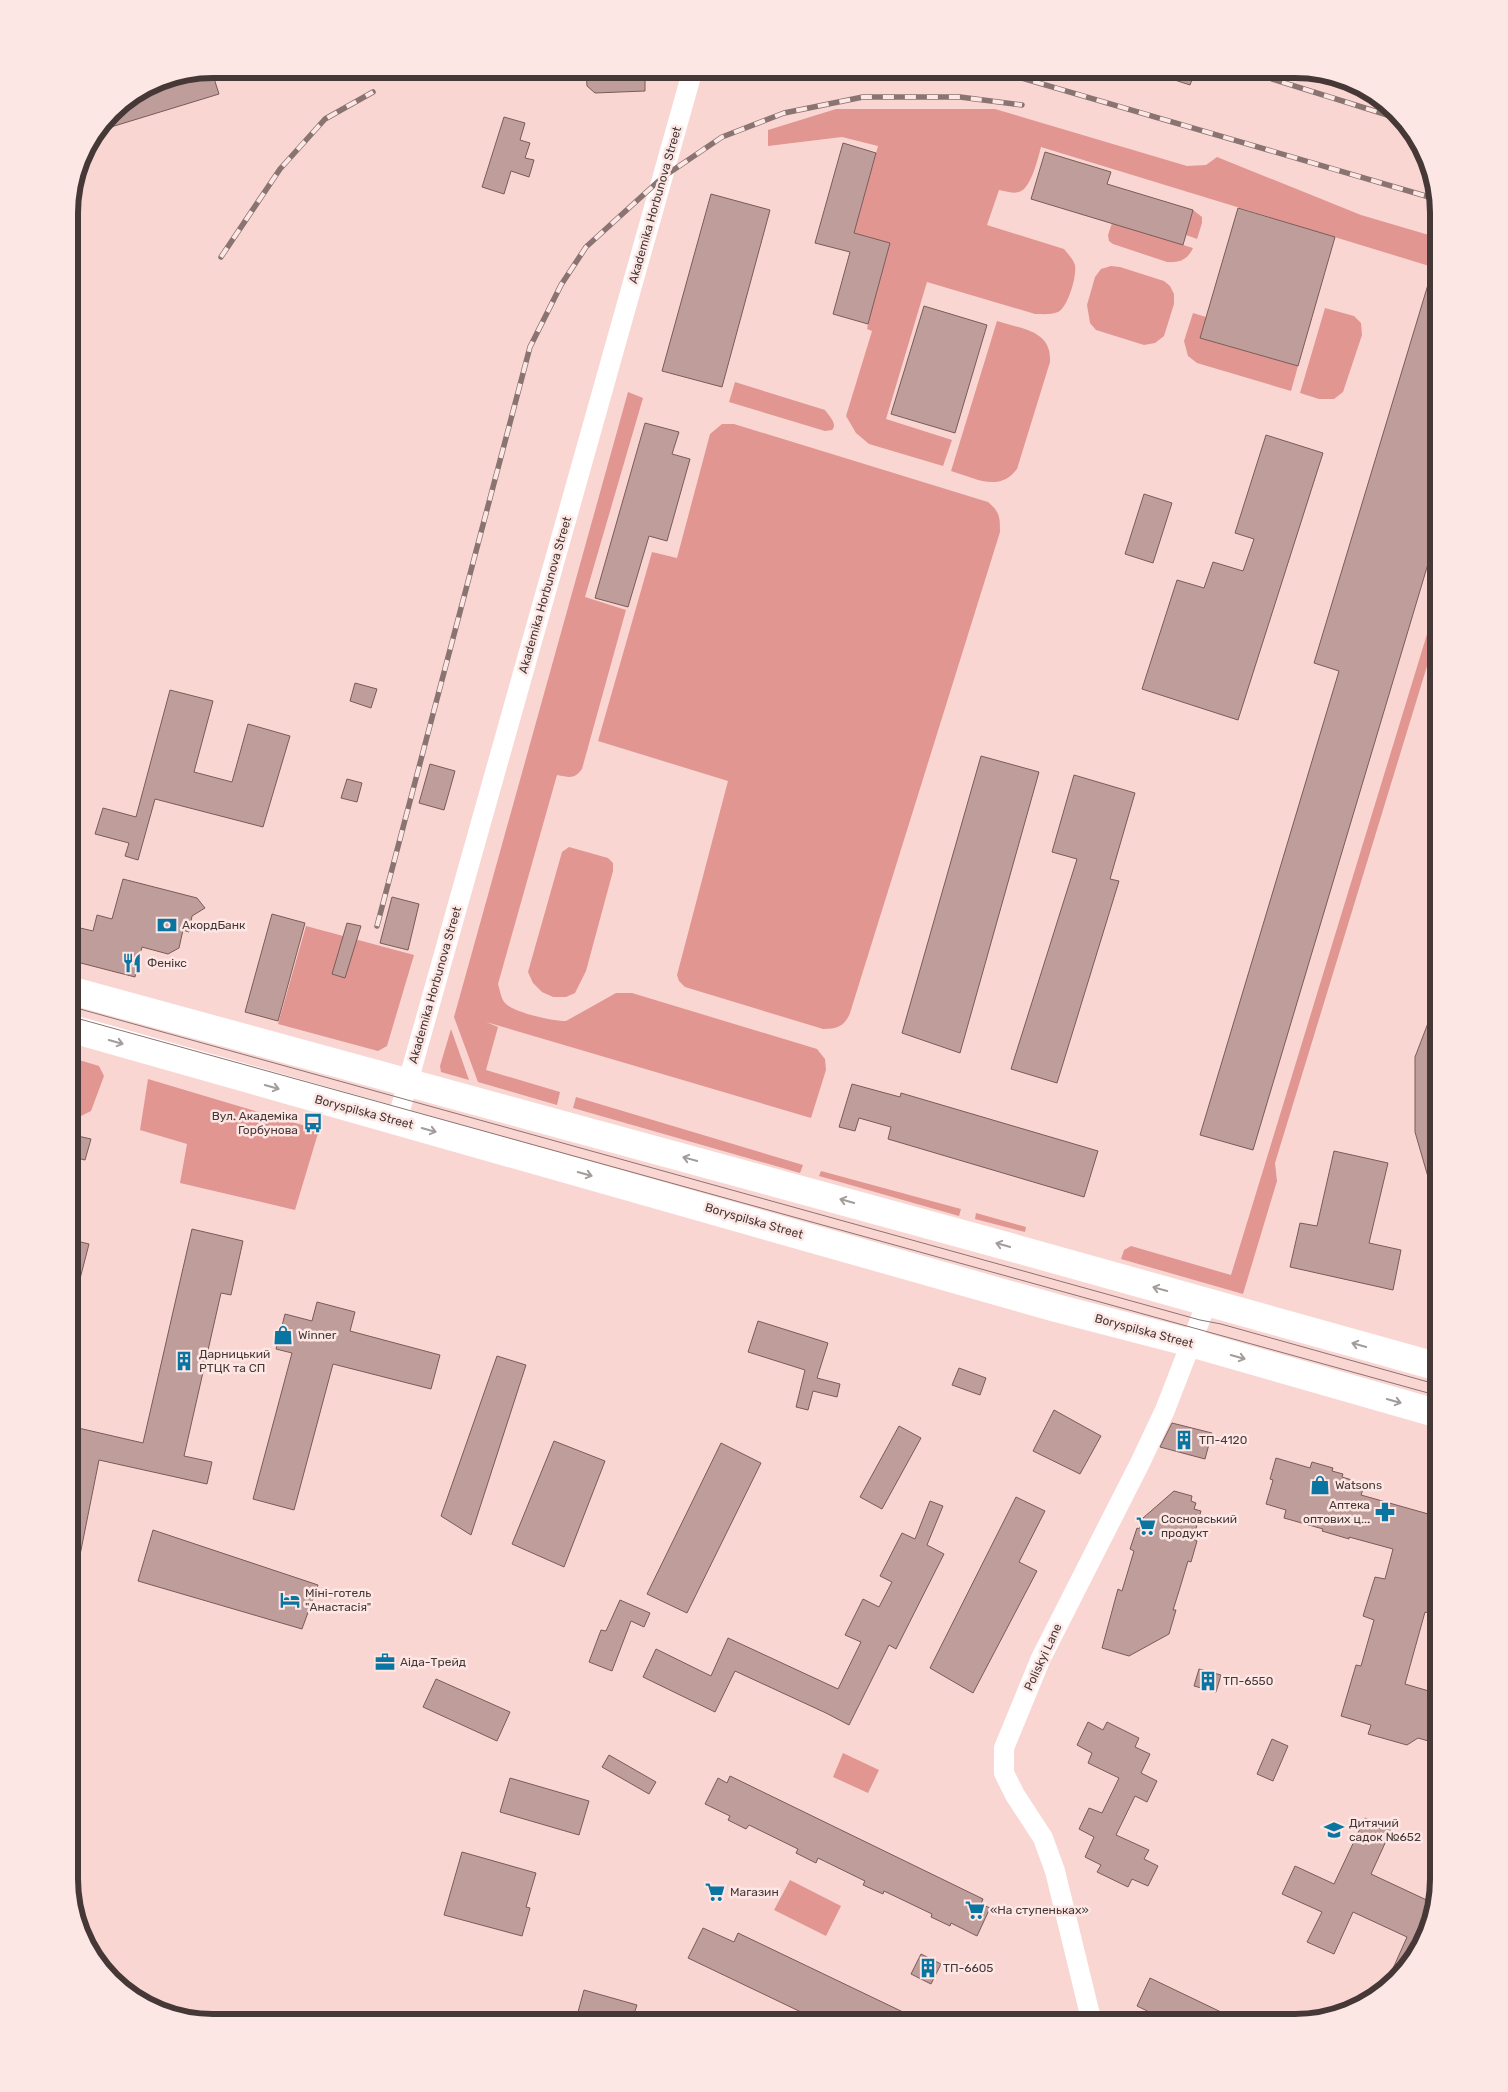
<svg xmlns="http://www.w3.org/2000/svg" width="1508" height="2092" font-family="Rubik,sans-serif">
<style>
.green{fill:#e19691}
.building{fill:#bf9d9a;stroke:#7a5b58}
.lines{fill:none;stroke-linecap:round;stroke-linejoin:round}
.minor{stroke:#fff;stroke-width:20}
.secondary{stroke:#fff;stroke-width:28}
.tram{stroke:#8a7472;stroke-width:1}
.rail-casing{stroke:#8a7472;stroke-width:5.5}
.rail{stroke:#fde7e5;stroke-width:4;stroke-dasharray:11;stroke-linecap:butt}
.oneway{stroke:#a29c9a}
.labels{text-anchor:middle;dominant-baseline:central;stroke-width:5;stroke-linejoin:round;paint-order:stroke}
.street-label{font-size:12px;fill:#463836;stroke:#fde7e5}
.poi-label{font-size:12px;fill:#463836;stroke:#fde7e5;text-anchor:start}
.rim{fill:none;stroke:#463836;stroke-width:6}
</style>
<rect width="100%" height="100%" fill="#fad6d3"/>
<g class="green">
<path d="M 836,109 L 995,109 L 1187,166 L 1206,165 L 1217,157 L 1361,215 L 1439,238 L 1439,269 L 1041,147 C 1038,158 1031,189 1019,192 C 1012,194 1005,191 999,190 L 987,225 L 1064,249 C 1068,254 1073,259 1075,265 C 1077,276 1068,307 1058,312 C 1051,315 1043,314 1035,314 L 927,282 L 886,419 L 952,440 L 943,466 L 869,444 L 856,433 L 846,416 L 872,331 L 867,329 L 868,324 L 890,243 L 854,233 L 878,146 L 842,137 L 768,146 L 768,130 Z"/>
<polygon points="1193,210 1202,217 1202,223 1197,239 1186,235"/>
<path d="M 1112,223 L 1193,248 C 1188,259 1180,263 1167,262 L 1113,244 L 1109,241 L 1108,235 Z"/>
<polygon points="1111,266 1120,267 1164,281 1170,286 1174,294 1174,304 1164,336 1155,343 1144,345 1096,330 1090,323 1087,305 1095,277 1101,269"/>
<polygon points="1325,308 1354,316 1361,323 1362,335 1343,392 1334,399 1319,399 1300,393"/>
<polygon points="1193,313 1206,317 1200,338 1298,366 1291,391 1197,363 1188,356 1184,341"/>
<path d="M 997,321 C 1021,329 1052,330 1050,362 L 1017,469 C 999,493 975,478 951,471 Z"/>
<path d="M 735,382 L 825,410 C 829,416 838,424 832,430 L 825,431 L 729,402 Z"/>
<path d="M 628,392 L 643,398 L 585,597 L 626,610 L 582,769 C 574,780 569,777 557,775 L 498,984 C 500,990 501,999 505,1003 C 514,1013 552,1021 566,1021 L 616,993 L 632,993 L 817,1049 L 825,1059 L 826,1070 L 811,1118 L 486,1022 L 498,1027 L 486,1070 L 560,1092 L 557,1105 L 478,1082 L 454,1017 Z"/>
<path d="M 722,424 L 734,424 L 988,502 C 1000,512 1000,517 1000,532 L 850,1013 C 845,1026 837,1029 823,1029 L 685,987 L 679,981 L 677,975 L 728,781 L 598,741 L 652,552 L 677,558 L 710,434 Z"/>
<polygon points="1439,595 1439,627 1275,1163 1277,1181 1243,1294 1121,1259 1124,1250 1131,1246 1231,1275"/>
<polygon points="569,847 608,858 613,863 613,871 586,971 575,993 566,997 553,997 542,992 533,983 528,972 562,852"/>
<polygon points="306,926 414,955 387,1046 378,1051 278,1024"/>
<polygon points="451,1029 469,1080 441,1072 440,1066"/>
<polygon points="69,1057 99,1066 104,1076 91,1111 79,1117 69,1118"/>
<polygon points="148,1079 319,1130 295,1210 180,1183 187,1144 140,1130"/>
<polygon points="576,1097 803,1165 800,1173 573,1108"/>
<polygon points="821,1171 961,1209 959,1216 819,1176"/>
<polygon points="976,1213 1026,1227 1025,1232 975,1219"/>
<polygon points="843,1753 879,1770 868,1793 833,1777"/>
<polygon points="790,1880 841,1906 826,1936 774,1910"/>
</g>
<g class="building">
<polygon points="211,69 219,94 98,131 118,105 158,80"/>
<polygon points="1150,69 1186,69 1195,72 1190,85 1150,72"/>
<polygon points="586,70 595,70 609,75 645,73 645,91 595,93 587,86"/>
<polygon points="504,117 525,123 520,140 530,143 525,158 534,160 529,177 511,171 504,194 482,187"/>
<polygon points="843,143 876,153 854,233 890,243 868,324 833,314 850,252 815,243"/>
<polygon points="1045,152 1111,172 1107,184 1193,210 1183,245 1031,199"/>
<polygon points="711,194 770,210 722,387 662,371"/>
<polygon points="1238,208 1335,237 1298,366 1200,338"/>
<polygon points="1436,258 1439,258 1439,527 1253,1150 1200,1135 1339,671 1314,663"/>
<polygon points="924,306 987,325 955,433 891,414"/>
<polygon points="645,423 679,432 672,454 690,459 667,541 649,536 628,607 595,598"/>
<polygon points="1266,435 1323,453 1238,720 1142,689 1177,580 1204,588 1213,562 1243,571 1254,539 1235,533"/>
<polygon points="1144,494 1172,503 1153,563 1125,554"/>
<polygon points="355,683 377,689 371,708 350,701"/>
<polygon points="170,690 213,701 194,772 232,782 248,724 290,736 263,827 155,799 138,860 125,856 129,843 95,834 103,808 136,817"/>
<polygon points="981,756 1039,772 960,1053 902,1033"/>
<polygon points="430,764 455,771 444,810 419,803"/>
<polygon points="1074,775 1135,793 1110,879 1119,881 1057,1083 1011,1069 1077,859 1052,852"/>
<polygon points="347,779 362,783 357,802 341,798"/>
<polygon points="123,879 197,898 205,908 192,916 189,932 183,930 179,948 168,954 142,947 135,977 69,960 76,927 93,931 97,915 112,919"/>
<polygon points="392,897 419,904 408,950 380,943"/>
<polygon points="272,914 305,923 278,1021 245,1012"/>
<polygon points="347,923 361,926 345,978 332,974"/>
<polygon points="1438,997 1439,1200 1435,1201 1415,1132 1415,1057"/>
<polygon points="852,1084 900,1097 901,1093 1098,1151 1084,1197 888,1139 891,1127 859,1118 855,1131 839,1127"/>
<polygon points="69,1134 91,1139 85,1160 69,1156"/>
<polygon points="1334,1151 1388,1163 1369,1243 1401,1250 1393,1290 1290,1267 1300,1223 1317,1226"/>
<polygon points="192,1229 243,1241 231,1295 221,1293 184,1456 212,1462 207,1484 99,1460 76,1575 69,1574 69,1448 74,1427 143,1443"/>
<polygon points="69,1239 89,1244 74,1302 69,1302"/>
<polygon points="317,1302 355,1312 350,1331 440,1355 431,1389 333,1364 294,1510 253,1499 292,1353 276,1349 285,1314 312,1321"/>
<polygon points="758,1321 828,1343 817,1378 840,1384 837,1397 813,1391 808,1410 796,1407 805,1370 748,1352"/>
<polygon points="497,1356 526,1365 471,1535 441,1516"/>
<polygon points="959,1368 986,1378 980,1395 952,1385"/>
<polygon points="1054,1410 1101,1436 1080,1474 1033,1451"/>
<polygon points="1172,1423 1212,1433 1205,1459 1160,1447"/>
<polygon points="899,1426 921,1438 882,1509 860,1497"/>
<polygon points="554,1441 605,1461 564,1567 512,1544"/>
<polygon points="721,1443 761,1463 687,1613 647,1594"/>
<polygon points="1276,1458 1310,1468 1312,1462 1333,1468 1332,1471 1343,1474 1342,1477 1365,1484 1361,1495 1439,1517 1439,1616 1425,1612 1405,1684 1439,1694 1439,1744 1418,1738 1407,1745 1368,1734 1371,1725 1341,1716 1356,1665 1361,1666 1374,1620 1363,1616 1375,1577 1385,1579 1393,1549 1349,1537 1349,1539 1322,1531 1323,1529 1284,1518 1286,1510 1266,1504 1273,1480 1270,1479"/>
<polygon points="1174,1491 1192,1496 1191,1501 1196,1503 1194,1509 1201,1511 1193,1539 1197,1541 1191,1562 1188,1561 1179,1591 1173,1610 1176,1610 1169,1634 1129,1656 1102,1648 1118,1589 1122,1591 1134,1551 1130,1549 1137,1528 1139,1529 1143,1518"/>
<polygon points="1016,1497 1045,1511 1019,1562 1037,1571 973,1693 930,1668"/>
<polygon points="930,1501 943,1506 927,1545 944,1554 896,1649 889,1645 849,1725 826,1713 735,1671 715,1712 643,1677 656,1649 711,1676 728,1638 838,1689 861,1642 845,1635 863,1599 879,1607 892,1582 880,1576 902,1533 915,1539"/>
<polygon points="153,1530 318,1585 302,1629 138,1581"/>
<polygon points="620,1600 650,1613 644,1627 631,1621 612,1671 589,1662 601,1630 606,1631"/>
<polygon points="1199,1669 1221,1675 1216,1692 1194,1686"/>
<polygon points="436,1679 510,1712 497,1741 423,1707"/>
<polygon points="1088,1722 1103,1730 1107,1722 1139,1738 1135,1747 1150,1754 1141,1773 1157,1781 1147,1802 1135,1796 1116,1835 1149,1850 1144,1859 1158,1866 1148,1886 1132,1879 1128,1887 1097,1872 1101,1865 1085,1857 1094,1837 1079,1829 1089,1808 1102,1813 1119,1778 1088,1763 1092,1753 1077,1745"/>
<polygon points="1272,1739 1288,1746 1273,1781 1257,1774"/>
<polygon points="609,1755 656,1782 649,1794 602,1767"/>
<polygon points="730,1776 983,1899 981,1904 990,1908 977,1936 951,1923 950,1926 931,1917 932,1914 884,1891 883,1894 863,1885 865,1881 818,1858 816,1863 796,1853 798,1849 749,1825 746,1829 728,1820 730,1816 705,1804 718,1778 727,1783"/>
<polygon points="510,1778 589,1801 579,1835 500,1812"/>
<polygon points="1365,1818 1391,1830 1371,1874 1433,1903 1420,1951 1388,1983 1387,1982 1407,1937 1353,1912 1334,1954 1307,1942 1322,1912 1282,1894 1295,1866 1334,1884"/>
<polygon points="462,1852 536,1873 526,1907 530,1908 522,1936 444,1915"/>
<polygon points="703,1928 734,1942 738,1933 903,2012 897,2023 824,2023 688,1958"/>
<polygon points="921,1954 941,1964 931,1984 911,1974"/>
<polygon points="1150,1978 1244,2023 1172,2023 1137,2006"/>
<polygon points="584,1990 637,2005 631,2023 575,2023"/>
</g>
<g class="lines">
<g class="minor">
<polyline points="397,1121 693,69"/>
<polyline points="1092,2023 1055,1871 1043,1838 1015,1795 1004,1773 1004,1748 1041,1658 1140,1463 1165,1410 1207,1302"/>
</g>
<g class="secondary">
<path d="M 69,990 C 527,1112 983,1239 1439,1367"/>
<polyline points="69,1028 1056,1308 1191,1343 1439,1414"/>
</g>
<g class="tram">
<polyline points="69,1006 1200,1320 1221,1324 1439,1385"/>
<polyline points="69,1016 1439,1396"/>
</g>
<defs>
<g id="rail">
<polyline points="991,69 1436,199"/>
<polyline points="1240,69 1397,118"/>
<polyline points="221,257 280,169 325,119 373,92"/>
<polyline points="377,926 530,347 561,285 586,247 663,177 722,137 784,113 863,97 960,97 1022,105"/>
</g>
</defs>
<use href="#rail" class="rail-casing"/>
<use href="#rail" class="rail"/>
</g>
<defs><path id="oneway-shaft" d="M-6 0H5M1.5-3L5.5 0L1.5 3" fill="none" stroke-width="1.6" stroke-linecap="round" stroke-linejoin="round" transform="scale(1.25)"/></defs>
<g class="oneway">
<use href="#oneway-shaft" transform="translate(116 1042) rotate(16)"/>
<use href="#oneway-shaft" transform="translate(272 1087) rotate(16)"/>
<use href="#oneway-shaft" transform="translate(429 1130) rotate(16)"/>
<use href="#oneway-shaft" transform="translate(690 1159) rotate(-165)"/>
<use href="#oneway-shaft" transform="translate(585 1174) rotate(16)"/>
<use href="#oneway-shaft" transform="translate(847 1201) rotate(-164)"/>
<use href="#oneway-shaft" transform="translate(1003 1245) rotate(-164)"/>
<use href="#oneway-shaft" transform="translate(1160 1289) rotate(-165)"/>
<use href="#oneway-shaft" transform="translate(1359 1345) rotate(-164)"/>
<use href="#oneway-shaft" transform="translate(1238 1357) rotate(16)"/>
<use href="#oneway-shaft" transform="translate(1394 1401) rotate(16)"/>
</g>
<defs>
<symbol id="bank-bare" viewBox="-9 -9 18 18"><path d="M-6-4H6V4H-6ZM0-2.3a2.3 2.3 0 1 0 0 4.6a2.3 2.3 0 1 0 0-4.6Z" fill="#0b75a1" stroke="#fde7e5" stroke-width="2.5" paint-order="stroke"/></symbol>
<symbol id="restaurant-bare" viewBox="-9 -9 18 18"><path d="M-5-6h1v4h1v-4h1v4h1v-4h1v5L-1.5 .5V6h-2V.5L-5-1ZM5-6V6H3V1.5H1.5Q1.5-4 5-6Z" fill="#0b75a1" stroke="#fde7e5" stroke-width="2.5" paint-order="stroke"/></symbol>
<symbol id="bus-bare" viewBox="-9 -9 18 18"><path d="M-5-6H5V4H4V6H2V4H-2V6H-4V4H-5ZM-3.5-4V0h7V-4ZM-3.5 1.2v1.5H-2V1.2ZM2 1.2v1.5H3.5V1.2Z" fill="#0b75a1" stroke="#fde7e5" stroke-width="2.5" paint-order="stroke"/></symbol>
<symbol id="shop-bare" viewBox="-9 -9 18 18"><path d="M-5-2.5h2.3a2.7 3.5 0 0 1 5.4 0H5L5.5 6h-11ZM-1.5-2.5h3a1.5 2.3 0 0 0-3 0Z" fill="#0b75a1" stroke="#fde7e5" stroke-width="2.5" paint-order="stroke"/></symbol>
<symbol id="building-bare" viewBox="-9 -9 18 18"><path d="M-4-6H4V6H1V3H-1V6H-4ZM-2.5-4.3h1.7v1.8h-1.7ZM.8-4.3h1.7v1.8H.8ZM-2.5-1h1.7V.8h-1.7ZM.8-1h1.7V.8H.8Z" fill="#0b75a1" stroke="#fde7e5" stroke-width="2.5" paint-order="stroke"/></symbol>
<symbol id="pharmacy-bare" viewBox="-9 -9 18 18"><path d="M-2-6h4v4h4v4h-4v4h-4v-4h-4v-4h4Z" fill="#0b75a1" stroke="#fde7e5" stroke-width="2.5" paint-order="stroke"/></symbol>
<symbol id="supermarket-bare" viewBox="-9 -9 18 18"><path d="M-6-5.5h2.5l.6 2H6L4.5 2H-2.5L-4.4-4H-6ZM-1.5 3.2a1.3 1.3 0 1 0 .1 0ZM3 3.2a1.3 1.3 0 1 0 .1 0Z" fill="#0b75a1" stroke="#fde7e5" stroke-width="2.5" paint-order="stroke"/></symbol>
<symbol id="hotel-bare" viewBox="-9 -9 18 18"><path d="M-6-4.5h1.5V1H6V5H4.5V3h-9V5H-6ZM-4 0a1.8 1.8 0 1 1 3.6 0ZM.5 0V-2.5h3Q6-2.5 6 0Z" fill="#0b75a1" stroke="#fde7e5" stroke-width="2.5" paint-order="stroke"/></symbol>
<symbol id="office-bare" viewBox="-9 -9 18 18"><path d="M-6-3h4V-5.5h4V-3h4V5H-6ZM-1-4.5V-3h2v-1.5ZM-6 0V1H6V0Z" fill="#0b75a1" stroke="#fde7e5" stroke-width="2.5" paint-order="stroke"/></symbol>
<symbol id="school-bare" viewBox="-9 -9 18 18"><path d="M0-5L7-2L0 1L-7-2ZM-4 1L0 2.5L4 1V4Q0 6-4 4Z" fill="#0b75a1" stroke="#fde7e5" stroke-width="2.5" paint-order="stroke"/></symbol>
</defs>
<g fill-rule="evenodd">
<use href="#bank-bare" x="153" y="911" width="28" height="28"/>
<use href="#restaurant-bare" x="118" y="949" width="28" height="28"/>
<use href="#bus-bare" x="299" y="1109" width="28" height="28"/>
<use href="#shop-bare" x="269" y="1321" width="28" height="28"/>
<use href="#building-bare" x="170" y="1347" width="28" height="28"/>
<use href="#building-bare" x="1170" y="1426" width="28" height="28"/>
<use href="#shop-bare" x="1306" y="1471" width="28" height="28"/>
<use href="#pharmacy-bare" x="1371" y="1498" width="28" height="28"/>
<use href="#supermarket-bare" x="1132" y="1512" width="28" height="28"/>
<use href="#hotel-bare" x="276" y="1586" width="28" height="28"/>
<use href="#office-bare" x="371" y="1648" width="28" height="28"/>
<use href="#building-bare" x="1194" y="1667" width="28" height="28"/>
<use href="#school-bare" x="1320" y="1816" width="28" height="28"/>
<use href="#supermarket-bare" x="701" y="1878" width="28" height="28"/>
<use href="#supermarket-bare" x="961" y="1896" width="28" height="28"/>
<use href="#building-bare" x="914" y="1954" width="28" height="28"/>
</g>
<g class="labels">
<g class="street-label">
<text transform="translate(655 205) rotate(-74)">Akademika Horbunova Street</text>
<text transform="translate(545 595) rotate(-74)">Akademika Horbunova Street</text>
<text transform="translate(435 985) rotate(-74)">Akademika Horbunova Street</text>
<text transform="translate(364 1112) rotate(15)">Boryspilska Street</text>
<text transform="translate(754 1221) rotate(16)">Boryspilska Street</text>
<text transform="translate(1144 1331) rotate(15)">Boryspilska Street</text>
<text transform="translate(1043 1657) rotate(-65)">Poliskyi Lane</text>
</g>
<g class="poi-label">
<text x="182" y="925">АкордБанк</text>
<text x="147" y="963">Фенікс</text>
<text x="298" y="1116" text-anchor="end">Вул. Академіка<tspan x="298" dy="14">Горбунова</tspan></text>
<text x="298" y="1335">Winner</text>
<text x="199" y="1354">Дарницький<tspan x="199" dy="14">РТЦК та СП</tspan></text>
<text x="1199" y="1440">ТП-4120</text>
<text x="1335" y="1485">Watsons</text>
<text x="1370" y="1505" text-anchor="end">Аптека<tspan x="1370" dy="14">оптових ц...</tspan></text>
<text x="1161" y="1519">Сосновський<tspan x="1161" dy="14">продукт</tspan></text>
<text x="305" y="1593">Міні-готель<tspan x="305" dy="14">"Анастасія"</tspan></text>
<text x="400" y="1662">Аіда-Трейд</text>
<text x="1223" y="1681">ТП-6550</text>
<text x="1349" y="1823">Дитячий<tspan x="1349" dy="14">садок №652</tspan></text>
<text x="730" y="1892">Магазин</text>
<text x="990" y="1910">«На ступеньках»</text>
<text x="943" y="1968">ТП-6605</text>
</g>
</g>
<path d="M0 0H1508V2092H0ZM213 78H1295A135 135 0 0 1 1430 213V1879A135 135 0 0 1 1295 2014H213A135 135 0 0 1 78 1879V213A135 135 0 0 1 213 78Z" fill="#fde7e5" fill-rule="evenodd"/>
<path class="rim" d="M213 78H1295A135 135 0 0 1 1430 213V1879A135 135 0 0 1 1295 2014H213A135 135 0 0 1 78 1879V213A135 135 0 0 1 213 78Z"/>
</svg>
